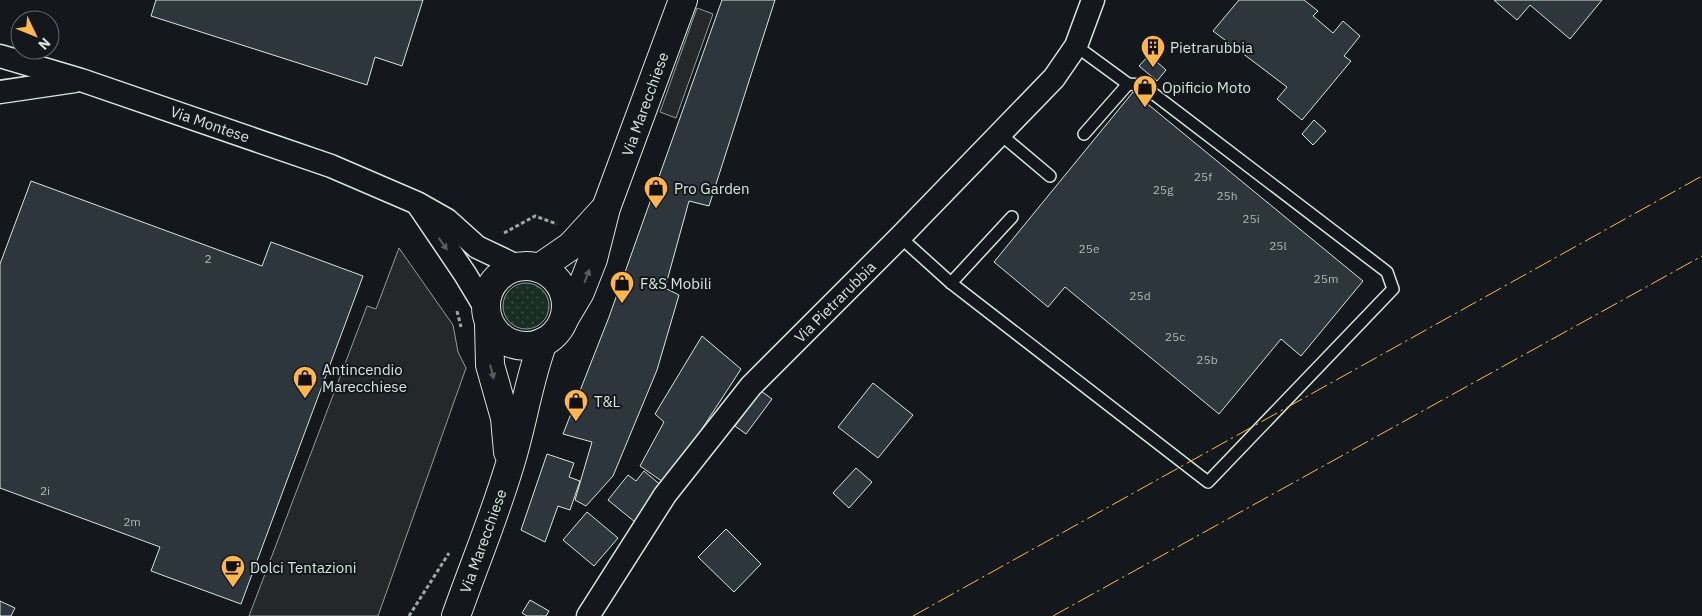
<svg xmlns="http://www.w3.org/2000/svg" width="1702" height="616" font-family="'IBM Plex Sans',sans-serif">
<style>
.grass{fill:url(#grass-dots);stroke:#939e99}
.parking{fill:#24282b;stroke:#939e99}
.building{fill:#2c363c;stroke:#d8e6dc}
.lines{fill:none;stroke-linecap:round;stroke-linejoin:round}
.service-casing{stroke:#d8e6dc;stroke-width:14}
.minor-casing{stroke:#d8e6dc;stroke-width:25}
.primary-casing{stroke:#d8e6dc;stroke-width:30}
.path{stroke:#9da8a2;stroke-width:3;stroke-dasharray:4 2.5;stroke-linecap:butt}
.service{stroke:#14181c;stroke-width:11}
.minor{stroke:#14181c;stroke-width:22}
.primary{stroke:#14181c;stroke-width:28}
.power{stroke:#ffb74d;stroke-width:1;stroke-dasharray:18 4 2.5 4;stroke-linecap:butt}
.oneway{fill:#59605f}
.labels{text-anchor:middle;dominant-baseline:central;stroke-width:4;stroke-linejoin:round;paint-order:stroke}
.number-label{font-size:12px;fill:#adbab4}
.poi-label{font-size:15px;fill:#d8e6dc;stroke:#14181c;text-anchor:start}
.street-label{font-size:15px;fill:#d8e6dc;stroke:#14181c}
</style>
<defs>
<pattern id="grass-dots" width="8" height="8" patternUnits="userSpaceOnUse" patternTransform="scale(1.25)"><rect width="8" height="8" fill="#1a2d24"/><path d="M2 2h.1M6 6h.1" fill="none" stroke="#3b4b43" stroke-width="1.8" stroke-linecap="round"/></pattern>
</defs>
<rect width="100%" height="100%" fill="#14181c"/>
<circle class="grass" cx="526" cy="306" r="23"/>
<g class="parking">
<polygon points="697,8 713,14 676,118 660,112"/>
<polygon points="399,248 453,325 458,352 466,368 378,616 249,616 367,306 376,309"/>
</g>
<g class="building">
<polygon points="156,0 423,0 402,66 375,57 367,85 151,16"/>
<polygon points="722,0 775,0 709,206 689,201 665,288 679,295 657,370 613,476 586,506 575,500 592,442 563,434 609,317"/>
<polygon points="1239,0 1304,0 1318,11 1313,16 1333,33 1343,21 1360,36 1344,56 1351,61 1302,120 1277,99 1287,87 1213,31"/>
<polygon points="1494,0 1602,0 1570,39 1530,5 1517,20"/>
<polygon points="1149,55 1166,70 1157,81 1139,66"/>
<polygon points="1133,92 1363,281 1301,356 1281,339 1219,414 1065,287 1048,307 994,262"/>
<polygon points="1314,120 1326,131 1313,145 1302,134"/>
<polygon points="31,181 262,266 271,242 363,276 241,604 151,571 160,547 0,488 0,264"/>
<polygon points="702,336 741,369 666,484 640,466 664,422 655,414"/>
<polygon points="873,383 913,415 878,458 838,427"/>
<polygon points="761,391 772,399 746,434 735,426"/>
<polygon points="547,454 574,463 569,477 580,481 570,510 558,506 545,542 521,530"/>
<polygon points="856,468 872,482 849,508 833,493"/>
<polygon points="644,471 663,487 635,522 608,500 628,475 636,481"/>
<polygon points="587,512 618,538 594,566 563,540"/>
<polygon points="726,529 761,564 734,592 698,557"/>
<polygon points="530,600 549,611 546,616 527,616 522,613"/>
<polygon points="0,601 15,608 11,616 0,616"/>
</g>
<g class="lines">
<defs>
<g id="service">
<polyline points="1000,134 1050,176"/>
<polyline points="1084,134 1128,84"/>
<polyline points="900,237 951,283 1208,482 1393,289 1387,272 1142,85 1128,84 1076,46"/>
<polyline points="951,283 1012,217"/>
</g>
<g id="minor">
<polyline points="0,56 81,80 331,166 417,203 447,220 477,247 517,266"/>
<polyline points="0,92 75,81"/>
<polyline points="419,206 465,274 486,309"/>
<polyline points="588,616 665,495 751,386 900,237 1054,78 1076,46 1093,0"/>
</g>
<g id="primary">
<circle cx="526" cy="306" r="40"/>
<polyline points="539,268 571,246 603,211"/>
<polyline points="564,319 580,292 593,259 606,208 683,0"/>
<polyline points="489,324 490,365 505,418 508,452"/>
<path d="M 456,616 C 474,565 495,515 510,464 C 523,423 528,382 543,342"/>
</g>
</defs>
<use href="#service" class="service-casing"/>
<use href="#minor" class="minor-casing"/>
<use href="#primary" class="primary-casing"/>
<g class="path">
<polyline points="504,233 535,216 557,224"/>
<polyline points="457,311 461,327"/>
<polyline points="409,616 449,553"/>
</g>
<use href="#service" class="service"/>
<use href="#minor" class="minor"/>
<use href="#primary" class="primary"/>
<g class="power">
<polyline points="913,616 1702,176"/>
<polyline points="1053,616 1702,256"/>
</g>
</g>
<defs><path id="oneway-solid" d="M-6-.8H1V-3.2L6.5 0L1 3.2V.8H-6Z" transform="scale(1.25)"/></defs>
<g class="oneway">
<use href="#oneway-solid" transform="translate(443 244) rotate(55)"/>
<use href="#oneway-solid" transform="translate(587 276) rotate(-69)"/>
<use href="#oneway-solid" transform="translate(492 372) rotate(75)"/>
</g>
<defs>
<symbol id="building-pin" viewBox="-11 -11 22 30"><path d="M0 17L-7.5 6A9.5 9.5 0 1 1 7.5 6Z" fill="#ffb74d" stroke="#14181c"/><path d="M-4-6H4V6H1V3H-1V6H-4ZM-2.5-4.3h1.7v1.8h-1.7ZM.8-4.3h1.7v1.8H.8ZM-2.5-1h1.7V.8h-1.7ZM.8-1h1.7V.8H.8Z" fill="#111"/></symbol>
<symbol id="shop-pin" viewBox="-11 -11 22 30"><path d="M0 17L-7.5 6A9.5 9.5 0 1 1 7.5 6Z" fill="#ffb74d" stroke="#14181c"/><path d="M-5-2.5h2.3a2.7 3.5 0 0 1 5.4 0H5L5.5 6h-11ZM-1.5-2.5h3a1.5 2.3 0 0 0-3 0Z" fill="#111"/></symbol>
<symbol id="cafe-pin" viewBox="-11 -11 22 30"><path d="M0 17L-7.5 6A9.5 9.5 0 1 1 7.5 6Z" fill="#ffb74d" stroke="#14181c"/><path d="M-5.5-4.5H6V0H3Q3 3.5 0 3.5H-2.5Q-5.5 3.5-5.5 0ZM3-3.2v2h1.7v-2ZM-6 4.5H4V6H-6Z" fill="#111"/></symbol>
</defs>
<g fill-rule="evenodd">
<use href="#building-pin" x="1139" y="33" width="28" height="38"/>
<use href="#shop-pin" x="1131" y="73" width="28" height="38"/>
<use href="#shop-pin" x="642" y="174" width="28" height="38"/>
<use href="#shop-pin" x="608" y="269" width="28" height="38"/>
<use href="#shop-pin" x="291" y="364" width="28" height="38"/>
<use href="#shop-pin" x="562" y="387" width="28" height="38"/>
<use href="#cafe-pin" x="219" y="553" width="28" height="38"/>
</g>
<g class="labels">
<g class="number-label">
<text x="1203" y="176">25f</text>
<text x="1163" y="189">25g</text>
<text x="1227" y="195">25h</text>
<text x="1251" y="218">25i</text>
<text x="1278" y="245">25l</text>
<text x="1089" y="248">25e</text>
<text x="208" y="258">2</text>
<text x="1326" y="278">25m</text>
<text x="1140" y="295">25d</text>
<text x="1175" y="336">25c</text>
<text x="1207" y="359">25b</text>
<text x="45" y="490">2i</text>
<text x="132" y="521">2m</text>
</g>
<g class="poi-label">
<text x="1170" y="47">Pietrarubbia</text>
<text x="1162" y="87">Opificio Moto</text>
<text x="674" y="188">Pro Garden</text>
<text x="640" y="283">F&amp;S Mobili</text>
<text x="322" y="369">Antincendio<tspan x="322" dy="17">Marecchiese</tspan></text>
<text x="594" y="401">T&amp;L</text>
<text x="250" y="567">Dolci Tentazioni</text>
</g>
<g class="street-label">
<text transform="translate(645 104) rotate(-70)">Via Marecchiese</text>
<text transform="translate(210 124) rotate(19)">Via Montese</text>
<text transform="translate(835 302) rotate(-45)">Via Pietrarubbia</text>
<text transform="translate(483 541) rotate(-70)">Via Marecchiese</text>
</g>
</g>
<g transform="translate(35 35) rotate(133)"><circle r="24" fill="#14181c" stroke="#626a69"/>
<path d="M0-4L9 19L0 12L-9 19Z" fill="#ffb74d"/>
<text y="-8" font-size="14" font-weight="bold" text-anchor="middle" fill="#d8e6dc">N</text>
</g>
</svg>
